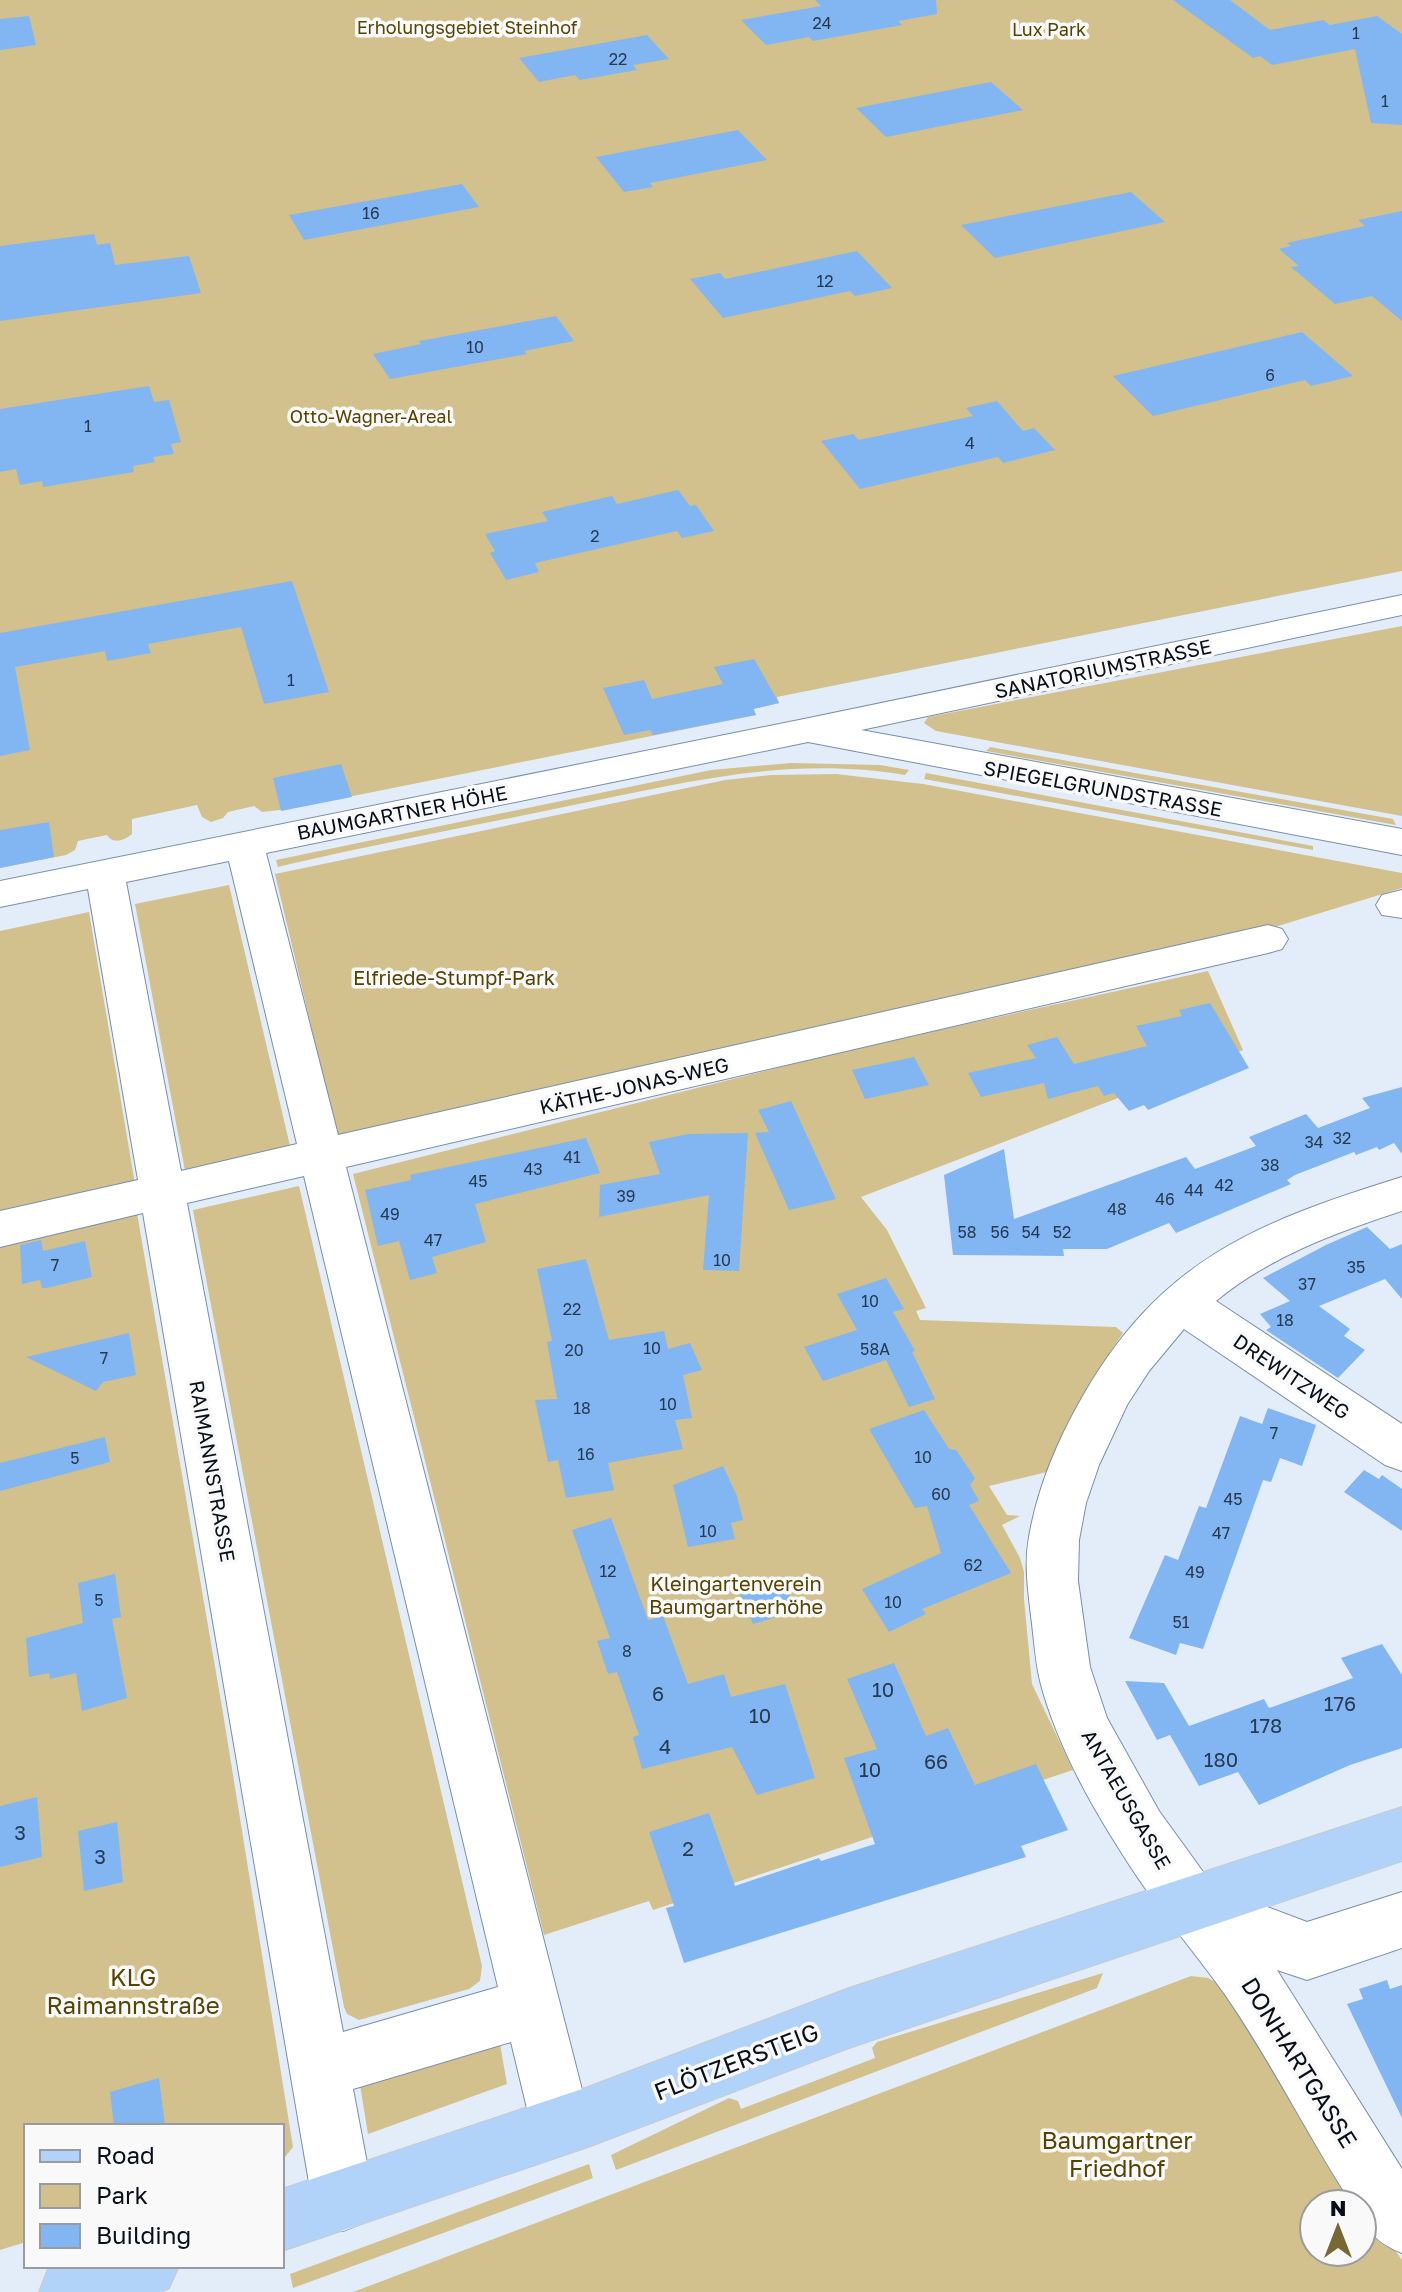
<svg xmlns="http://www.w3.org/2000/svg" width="1402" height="2292" font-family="'Golos Text',sans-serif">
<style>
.green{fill:#d2c18c}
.building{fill:#81b6f2}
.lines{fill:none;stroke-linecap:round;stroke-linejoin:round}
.minor-casing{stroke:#788faa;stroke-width:2}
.major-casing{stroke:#c8cacc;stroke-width:2}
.minor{fill:#fff;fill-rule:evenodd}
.major{fill:#b1d3f9;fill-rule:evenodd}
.labels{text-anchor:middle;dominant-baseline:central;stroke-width:7;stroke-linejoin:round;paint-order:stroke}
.number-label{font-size:16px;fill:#26394f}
.far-park-label{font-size:18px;fill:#554401;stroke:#f9f9f9}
.street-label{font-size:20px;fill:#070f19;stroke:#f9f9f9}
.park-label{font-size:20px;fill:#554401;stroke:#f9f9f9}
.near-number-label{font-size:20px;fill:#26394f}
.near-park-label{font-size:24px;fill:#554401;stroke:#f9f9f9}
.near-street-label{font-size:24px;fill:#070f19;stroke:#f9f9f9}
</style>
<rect width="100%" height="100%" fill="#e3edf9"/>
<g class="green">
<path d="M 0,0 L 1402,0 L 1402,571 L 777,697 L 779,703 L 754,709 L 756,715 L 288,809 L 262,812 L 254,806 L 228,812 L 223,818 L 211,822 L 202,817 L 197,805 L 132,819 L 132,834 C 125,840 113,845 107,835 L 78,841 L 75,850 L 66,855 L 0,868 Z"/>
<polygon points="1402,626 1402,816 936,731 924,723 928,717"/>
<polygon points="990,747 1393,819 1396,825 986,751"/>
<path d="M 791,763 L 880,765 L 909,770 L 905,775 C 786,755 680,784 564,807 C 473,826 381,843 290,864 L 278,867 L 276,860 L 711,770 Z"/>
<polygon points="926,773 1313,846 1313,850 924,779"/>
<polygon points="836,774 923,784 1402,873 1402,888 1278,926 367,1138 339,1134 336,1131 275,874 725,780 771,775"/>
<polygon points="229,885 290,1146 185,1171 135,904"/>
<polygon points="89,912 135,1184 0,1222 0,931"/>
<path d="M 1208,971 L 1243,1050 L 861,1197 L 887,1230 L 926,1308 L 916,1311 L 920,1320 L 1116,1327 L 1123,1333 C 1094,1376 1063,1421 1051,1471 L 989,1486 L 1007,1515 L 1020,1516 L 1002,1525 L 1020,1558 L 1024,1572 L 1024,1599 L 1032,1684 L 1073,1770 L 653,1910 L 649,1901 L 544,1935 L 353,1174 L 857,1048 Z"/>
<polygon points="299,1186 482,1966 480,1981 469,1989 359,2020 347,2014 344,2007 193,1210"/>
<polygon points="137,1213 223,1713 293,2147 282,2161 282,2126 26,2126 26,2242 0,2250 0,1245"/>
<polygon points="1103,1973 1097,1988 616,2170 611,2155 729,2098 738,2101 741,2109 875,2058 872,2048 877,2042"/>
<polygon points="1191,1976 1208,1978 1222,1986 1361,2204 1314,2204 1314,2252 1362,2252 1362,2205 1402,2260 1402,2292 353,2292"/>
<polygon points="500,2044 507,2084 368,2134 360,2085"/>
<polygon points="589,2164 593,2178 293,2288 290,2274"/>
</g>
<g class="building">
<polygon points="815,0 936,0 937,14 898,21 902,25 813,41 809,37 766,45 741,20 821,6"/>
<polygon points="1173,0 1230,0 1270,30 1323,20 1330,25 1377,16 1402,34 1402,125 1371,123 1355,49 1272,65 1260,56 1253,58"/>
<polygon points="29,16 36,45 0,50 0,19"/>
<polygon points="647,35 669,59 633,65 637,70 580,80 575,75 539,82 519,58"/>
<polygon points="991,82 1023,110 886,137 856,108"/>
<polygon points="738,130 767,160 650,183 653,187 624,192 596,157"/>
<polygon points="462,184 479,207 304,240 289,215"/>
<polygon points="1131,192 1165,222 995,258 961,225"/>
<polygon points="1402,211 1402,321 1372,296 1335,304 1291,267 1299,266 1279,249 1291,246 1287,243 1365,226 1358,220"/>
<polygon points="94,234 97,245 110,243 115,265 189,256 201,293 0,321 0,246"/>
<polygon points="857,251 892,288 855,296 850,291 723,318 690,279 720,273 725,279"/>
<polygon points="556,316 574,341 524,351 527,354 390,379 373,354 421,344 419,341"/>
<polygon points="1302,332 1353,376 1311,386 1305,380 1153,416 1113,376"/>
<polygon points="149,386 154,402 169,400 181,442 171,444 174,454 153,457 155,462 133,466 134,472 43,487 42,481 20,485 16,469 0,472 0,409"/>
<polygon points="997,401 1023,431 1034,428 1055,450 1003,463 998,457 860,489 821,441 853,434 859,440 973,416 966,408"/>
<polygon points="678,490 690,506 696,505 714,531 682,538 677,531 535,563 539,572 506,580 490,553 495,551 485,534 548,521 542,512 612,496 617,504"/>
<polygon points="292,581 329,692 264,704 241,627 148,644 151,653 107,661 105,651 15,667 30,750 0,756 0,633"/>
<polygon points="754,659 779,703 753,709 756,715 653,735 650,730 624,735 603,688 644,680 652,699 723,684 714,667"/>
<polygon points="341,764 352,797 281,811 273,778"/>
<polygon points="49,822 54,857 0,868 0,830"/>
<polygon points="1210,1003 1249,1068 1148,1110 1144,1105 1129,1111 1114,1093 1104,1096 1098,1086 1048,1099 1044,1083 981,1097 968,1073 1036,1058 1027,1045 1057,1037 1074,1064 1147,1046 1136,1026 1182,1016 1179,1010"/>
<polygon points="914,1057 929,1085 865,1099 852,1070"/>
<polygon points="1402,1087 1402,1154 1394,1143 1379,1150 1377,1147 1356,1155 1354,1152 1295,1175 1287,1180 1291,1184 1176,1233 1169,1223 1107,1249 1063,1249 1064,1256 953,1255 944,1175 1004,1149 1014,1219 1186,1157 1195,1169 1256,1146 1249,1137 1306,1114 1318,1128 1370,1108 1362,1098"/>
<polygon points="791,1101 836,1199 789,1210 755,1133 769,1132 758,1110"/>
<polygon points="748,1133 739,1271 703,1270 709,1195 599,1217 600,1185 660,1174 649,1142 688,1134"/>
<polygon points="586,1138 600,1173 475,1204 486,1242 432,1257 437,1273 410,1280 399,1241 378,1246 365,1190 411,1180 410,1175"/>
<polygon points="1367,1227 1390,1249 1402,1244 1402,1299 1385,1279 1319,1306 1350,1329 1344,1336 1365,1350 1338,1378 1266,1330 1271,1327 1260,1314 1290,1301 1263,1278 1326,1245"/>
<polygon points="41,1240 43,1251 85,1241 92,1277 47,1288 42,1288 40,1280 22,1284 20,1245"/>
<polygon points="586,1259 609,1340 664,1331 668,1349 690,1343 702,1370 683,1375 692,1418 675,1420 683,1449 608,1463 614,1490 566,1498 558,1460 548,1462 535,1400 557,1399 547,1342 552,1341 537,1269"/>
<polygon points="886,1278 904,1309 893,1312 915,1351 912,1352 935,1399 909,1407 886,1360 823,1381 804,1347 857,1330 837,1294"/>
<polygon points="129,1333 136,1375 103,1382 96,1391 26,1357"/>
<polygon points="1268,1408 1316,1425 1302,1466 1280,1458 1271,1482 1263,1480 1203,1649 1180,1643 1176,1655 1129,1638 1165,1555 1178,1560 1199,1506 1206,1508 1240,1416 1262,1424"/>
<polygon points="924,1410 949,1449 956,1450 975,1478 970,1485 979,1501 969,1505 1011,1573 922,1609 926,1614 889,1632 862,1589 941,1553 927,1506 915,1508 869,1429"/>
<polygon points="105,1437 110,1462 0,1491 0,1463"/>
<polygon points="723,1466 737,1496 743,1520 731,1523 735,1539 688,1547 673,1485"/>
<polygon points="1364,1470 1379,1479 1382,1475 1402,1489 1402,1531 1344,1492"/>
<polygon points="611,1518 648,1620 663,1616 688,1684 724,1674 731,1697 785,1684 815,1778 757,1795 732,1747 642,1769 633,1737 639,1735 617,1672 608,1674 597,1641 610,1638 572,1530"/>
<polygon points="115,1574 121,1617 112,1619 127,1698 82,1711 76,1673 50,1679 49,1673 29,1677 26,1638 83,1623 78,1583"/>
<polygon points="783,1580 796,1611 753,1624 740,1594"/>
<polygon points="1382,1644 1402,1675 1402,1748 1350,1765 1259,1805 1238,1772 1199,1786 1170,1735 1157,1740 1125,1681 1164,1683 1189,1726 1264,1699 1269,1708 1353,1678 1341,1658"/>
<polygon points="894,1663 926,1736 948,1728 975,1785 1036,1764 1068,1830 1021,1846 1026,1857 684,1963 666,1908 674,1906 649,1832 709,1813 735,1886 819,1858 821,1861 875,1844 844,1758 877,1749 847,1679"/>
<polygon points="37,1797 42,1857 0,1867 0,1806"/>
<polygon points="117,1822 123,1882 84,1891 78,1831"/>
<polygon points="1387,1980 1390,1989 1402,1985 1402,2118 1347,2004 1363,1999 1359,1989"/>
<polygon points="159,2078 165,2126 114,2126 110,2092"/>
</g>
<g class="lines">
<defs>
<g id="minor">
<path d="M 1402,595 L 1402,615 L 861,730 L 1402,829 L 1402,855 L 808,742 L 266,853 L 338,1135 L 1268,925 L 1282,929 L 1288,939 L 1282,949 L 1268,953 L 346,1167 L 591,2125 L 583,2147 L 561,2155 L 539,2147 L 531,2125 L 511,2042 L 353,2089 L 374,2200 L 365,2222 L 343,2231 L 321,2222 L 312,2200 L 143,1213 L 0,1247 L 0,1211 L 138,1180 L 88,889 L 0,907 L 0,881 L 804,719 ZM 229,861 L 297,1144 L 181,1171 L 126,882 ZM 304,1176 L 498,1987 L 343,2032 L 187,1203 Z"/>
<polygon points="1402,890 1402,918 1382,915 1376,905 1382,895"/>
<path d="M 1402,1177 L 1402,1211 C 1337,1232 1269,1257 1216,1301 L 1402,1424 L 1402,1471 L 1385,1465 L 1184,1329 L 1149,1371 L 1127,1405 L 1099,1465 L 1086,1503 L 1079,1540 L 1078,1581 L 1090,1667 L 1107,1718 L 1159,1811 L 1214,1887 L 1307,1922 L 1402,1892 L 1402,1948 L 1307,1980 L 1277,1970 L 1402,2169 L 1402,2253 C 1379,2244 1362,2230 1362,2204 L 1352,2204 C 1308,2136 1272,2063 1226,1996 C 1197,1955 1164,1917 1136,1875 C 1097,1816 1058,1750 1040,1681 C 1035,1660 1034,1638 1031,1616 C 1028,1590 1024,1564 1029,1537 C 1037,1490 1056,1444 1079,1403 C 1158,1261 1254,1223 1402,1177 Z"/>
</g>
<g id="major">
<polygon points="1402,1807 1402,1861 849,2048 588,2147 282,2251 282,2189 588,2087 849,1988"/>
<polygon points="57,2266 179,2266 169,2288 161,2292 39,2292 48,2269"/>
</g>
</defs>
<use href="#minor" class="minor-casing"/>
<use href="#major" class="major-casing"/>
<use href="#minor" class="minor"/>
<use href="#major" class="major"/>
</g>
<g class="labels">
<g class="number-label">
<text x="822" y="23">24</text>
<text x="1356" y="33">1</text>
<text x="618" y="59">22</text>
<text x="1385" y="101">1</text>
<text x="371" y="213">16</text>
<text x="825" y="281">12</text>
<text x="475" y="347">10</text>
<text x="1270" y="375">6</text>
<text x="88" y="426">1</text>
<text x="970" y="443">4</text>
<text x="595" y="536">2</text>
<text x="291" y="680">1</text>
<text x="1342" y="1138">32</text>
<text x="1314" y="1142">34</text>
<text x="572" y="1157">41</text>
<text x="1270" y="1165">38</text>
<text x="533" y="1169">43</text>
<text x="478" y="1181">45</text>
<text x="1224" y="1185">42</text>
<text x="1194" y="1190">44</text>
<text x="626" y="1196">39</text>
<text x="1165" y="1199">46</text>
<text x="1117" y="1209">48</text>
<text x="390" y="1214">49</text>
<text x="967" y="1232">58</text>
<text x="1000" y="1232">56</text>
<text x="1031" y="1232">54</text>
<text x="1062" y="1232">52</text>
<text x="433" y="1240">47</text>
<text x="722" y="1260">10</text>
<text x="55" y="1265">7</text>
<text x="1356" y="1267">35</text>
<text x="1307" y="1284">37</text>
<text x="870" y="1301">10</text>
<text x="572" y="1309">22</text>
<text x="1285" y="1320">18</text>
<text x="652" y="1348">10</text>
<text x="875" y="1349">58A</text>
<text x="574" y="1350">20</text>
<text x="104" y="1358">7</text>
<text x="668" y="1404">10</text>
<text x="582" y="1408">18</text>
<text x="1274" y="1433">7</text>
<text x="586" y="1454">16</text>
<text x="923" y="1457">10</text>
<text x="75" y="1458">5</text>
<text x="941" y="1494">60</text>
<text x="1233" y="1499">45</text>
<text x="708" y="1531">10</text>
<text x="1221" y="1533">47</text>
<text x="973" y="1565">62</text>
<text x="608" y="1571">12</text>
<text x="1195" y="1572">49</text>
<text x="99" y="1600">5</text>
<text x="893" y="1602">10</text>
<text x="1181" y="1622">51</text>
<text x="627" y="1651">8</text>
</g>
<g class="far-park-label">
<text x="467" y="27">Erholungsgebiet Steinhof</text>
<text x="1049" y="29">Lux Park</text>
<text x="371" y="416">Otto-Wagner-Areal</text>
</g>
<g class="street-label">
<text transform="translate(1103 668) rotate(-12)">SANATORIUMSTRASSE</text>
<text transform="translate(1103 788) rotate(10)">SPIEGELGRUNDSTRASSE</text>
<text transform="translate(402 812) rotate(-11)">BAUMGARTNER HÖHE</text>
<text transform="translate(634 1085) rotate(-13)">KÄTHE-JONAS-WEG</text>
<text transform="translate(1292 1376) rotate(34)">DREWITZWEG</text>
<text transform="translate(213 1471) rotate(80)">RAIMANNSTRASSE</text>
<text transform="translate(1127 1799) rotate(60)">ANTAEUSGASSE</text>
</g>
<g class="park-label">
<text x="454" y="977">Elfriede-Stumpf-Park</text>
<text x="736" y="1583">Kleingartenverein<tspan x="736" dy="23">Baumgartnerhöhe</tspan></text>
</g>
<g class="near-number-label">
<text x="883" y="1689">10</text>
<text x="658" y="1693">6</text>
<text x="1340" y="1703">176</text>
<text x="760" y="1715">10</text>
<text x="1266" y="1725">178</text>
<text x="665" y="1746">4</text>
<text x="1221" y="1759">180</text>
<text x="936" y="1761">66</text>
<text x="870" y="1769">10</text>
<text x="20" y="1832">3</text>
<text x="688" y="1848">2</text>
<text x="100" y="1856">3</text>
</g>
<g class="near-park-label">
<text x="133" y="1976">KLG<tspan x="133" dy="28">Raimannstraße</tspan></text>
<text x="1117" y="2139">Baumgartner<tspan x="1117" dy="28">Friedhof</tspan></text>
</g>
<g class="near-street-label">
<text transform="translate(736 2061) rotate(-21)">FLÖTZERSTEIG</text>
<text transform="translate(1300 2062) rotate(58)">DONHARTGASSE</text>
</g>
</g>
<rect x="24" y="2124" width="260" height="144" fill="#f9f9f9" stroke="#989b9f" stroke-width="2"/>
<rect x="40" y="2150" width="40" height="12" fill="#b1d3f9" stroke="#989b9f" stroke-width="2"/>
<text x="96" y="2164" font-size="24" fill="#070f19">Road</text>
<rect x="40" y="2184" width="40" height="24" fill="#d2c18c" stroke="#989b9f" stroke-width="2"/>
<text x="96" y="2204" font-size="24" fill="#070f19">Park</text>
<rect x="40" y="2224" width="40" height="24" fill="#81b6f2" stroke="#989b9f" stroke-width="2"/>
<text x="96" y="2244" font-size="24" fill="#070f19">Building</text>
<g transform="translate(1338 2228)"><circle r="38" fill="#f9f9f9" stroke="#989b9f" stroke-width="2"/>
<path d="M0-6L14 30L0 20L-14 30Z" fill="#786836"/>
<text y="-12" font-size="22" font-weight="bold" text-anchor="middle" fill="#070f19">N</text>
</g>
</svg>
